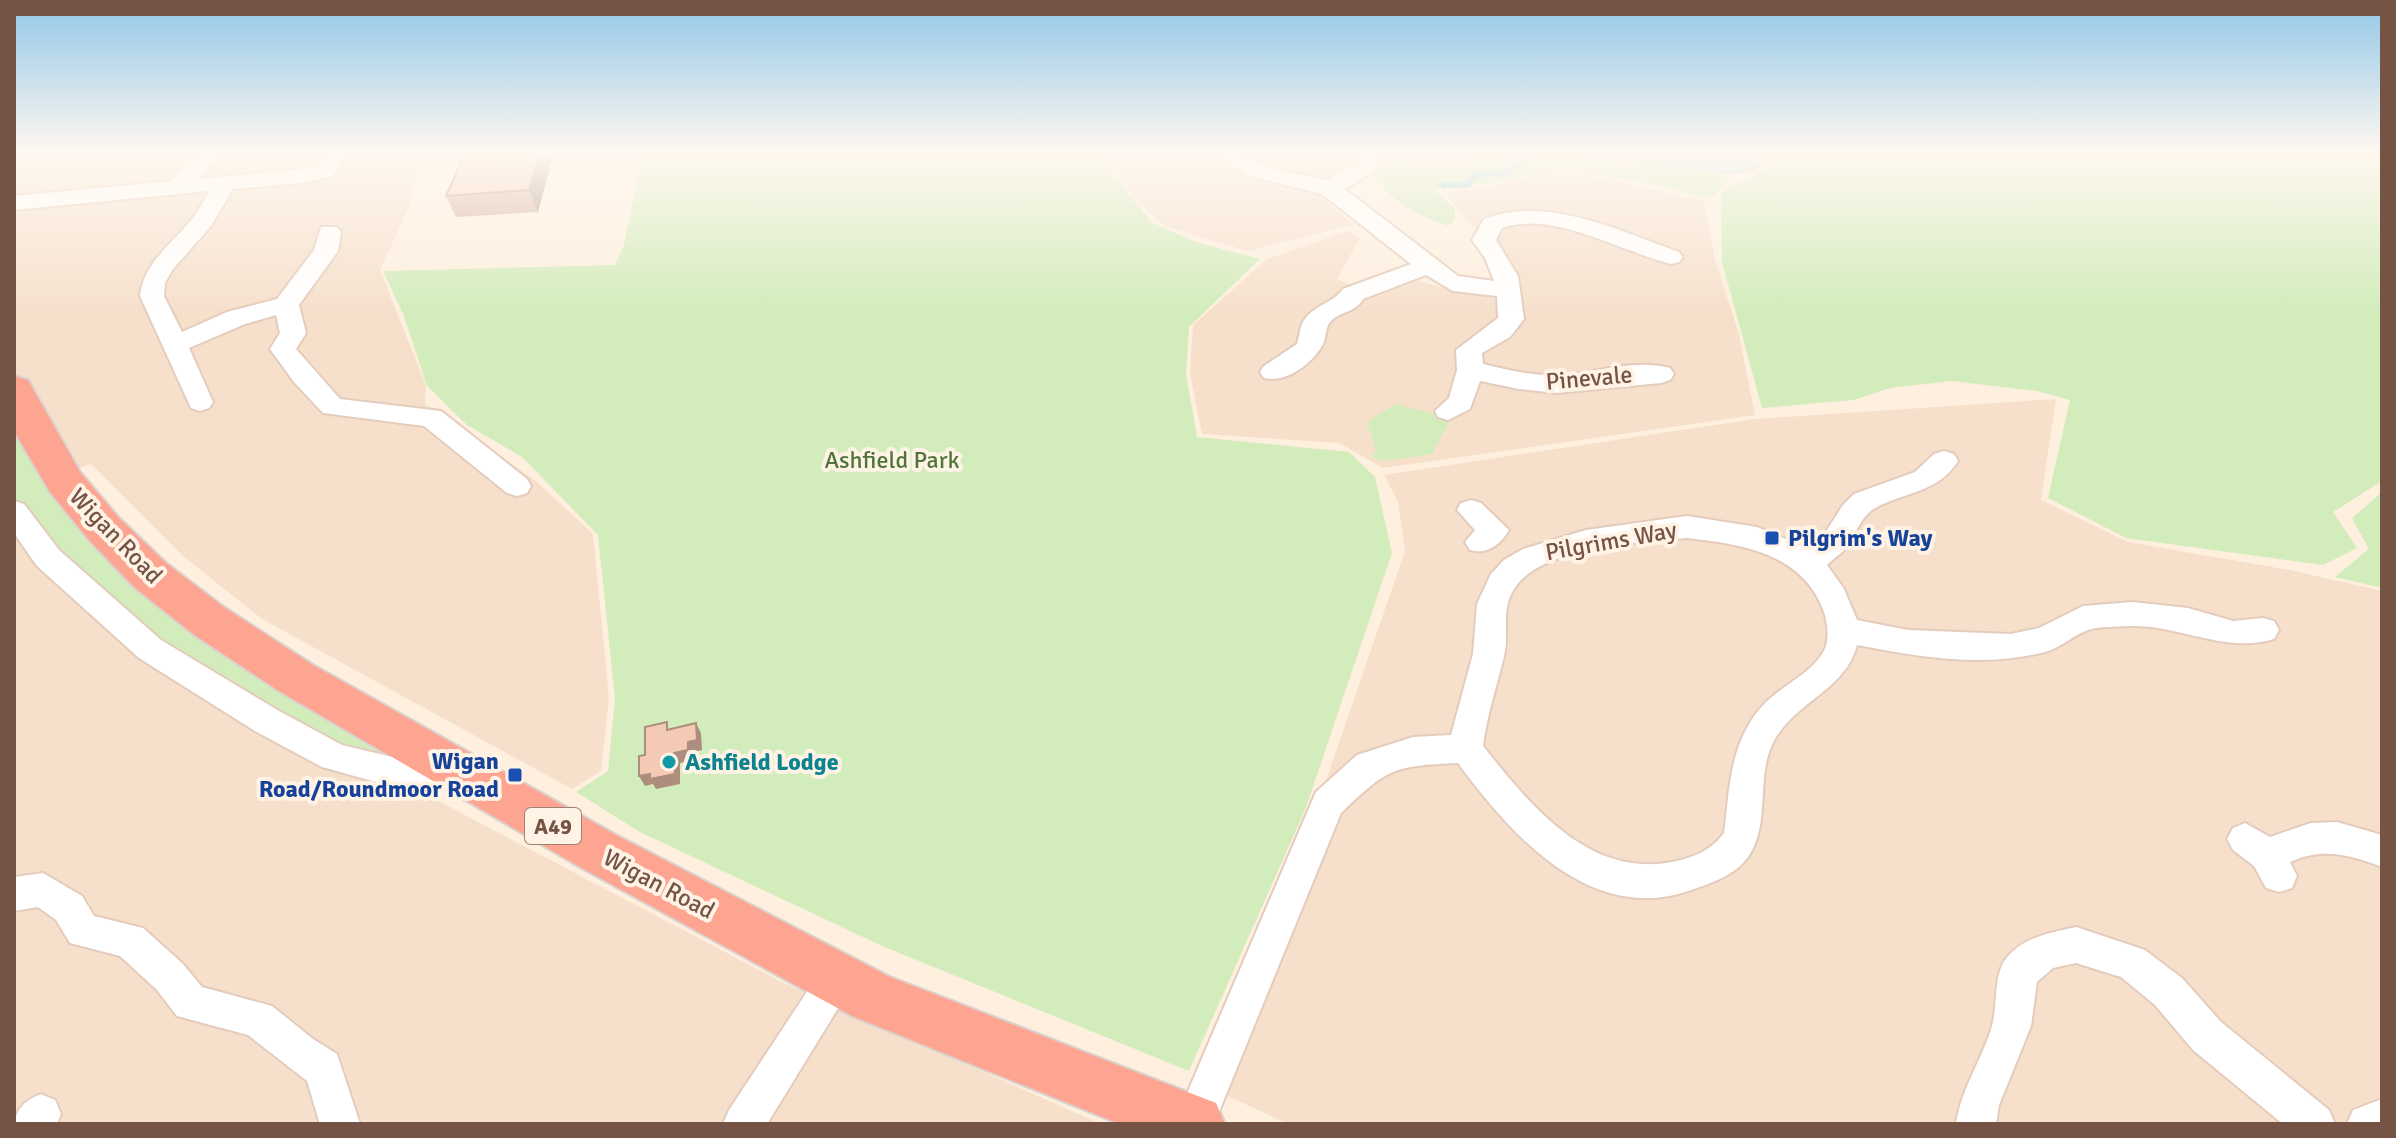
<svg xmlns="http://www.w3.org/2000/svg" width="2396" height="1138" font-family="Signika,sans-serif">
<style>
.residential{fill:#f6e0cc}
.green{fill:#d2ecbc}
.water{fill:#b2e3e8;stroke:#97d4da;stroke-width:2}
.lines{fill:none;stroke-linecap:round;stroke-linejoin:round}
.stream{stroke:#97d4da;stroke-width:6}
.minor-casing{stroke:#e4ccbd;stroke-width:4}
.highway-casing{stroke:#dbd2cf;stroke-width:4}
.minor{fill:#fff;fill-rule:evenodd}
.highway{fill:#fda590;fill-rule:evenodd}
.wall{fill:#d3ae9b}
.shaded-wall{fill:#ac8d7e}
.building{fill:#f5cab4;stroke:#ac8d7e;stroke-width:2}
.transit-dot{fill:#1a4fb4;stroke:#fff3e6;stroke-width:3}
.culture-dot{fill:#0f9aa8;stroke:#fff3e6;stroke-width:3}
.labels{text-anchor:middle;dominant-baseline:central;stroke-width:8;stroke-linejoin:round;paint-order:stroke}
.shield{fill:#fff3e6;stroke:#9e8375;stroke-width:2}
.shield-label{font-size:22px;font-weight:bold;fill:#755345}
.street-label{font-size:24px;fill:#755345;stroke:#fff3e6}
.park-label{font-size:24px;fill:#4f763a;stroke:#fff3e6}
.transit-label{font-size:24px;font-weight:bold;fill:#164399;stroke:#fff3e6;text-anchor:start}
.culture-label{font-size:24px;font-weight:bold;fill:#0d838f;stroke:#fff3e6;text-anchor:start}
</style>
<rect width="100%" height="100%" fill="#feefde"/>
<g class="residential">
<polygon points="14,154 328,154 319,163 232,176 14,196"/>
<polygon points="1105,154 1366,154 1335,179 1318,181 1328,203 1353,224 1248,251 1165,226 1135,199"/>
<polygon points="1369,154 1473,154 1466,162 1438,166"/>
<polygon points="421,161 408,209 380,270 426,385 425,404 536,481 593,534 609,698 601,771 572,789 262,619 183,556 91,464 14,491 14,204 361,164"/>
<polygon points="1558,169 1704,201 1715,260 1739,334 1755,415 1383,468 1339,443 1202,434 1190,374 1193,325 1267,259 1348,231 1360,238 1337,279 1371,294 1410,278 1465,294 1508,289 1484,240 1445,193 1508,183"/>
<polygon points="2056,399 2041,500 2128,542 2290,570 2382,591 2382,1124 1288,1124 1193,1080 1310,827 1405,551 1398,502 1384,475 1755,419"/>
<polygon points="14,517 150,649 782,982 1101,1124 14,1124"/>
</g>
<g class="green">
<polygon points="642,154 1099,154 1151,222 1196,242 1260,259 1189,327 1186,374 1197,437 1349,452 1375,477 1392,553 1305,810 1189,1071 882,946 640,832 576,792 608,771 615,699 598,535 522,457 467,425 427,386 404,316 383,271 615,265 624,245"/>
<path d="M 1475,154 L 1501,154 L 1506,160 L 1525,161 L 1545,155 L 1630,161 L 1733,176 L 1715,195 L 1703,198 L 1657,185 L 1559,168 L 1506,181 L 1443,189 L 1432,187 L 1455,209 L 1455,220 L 1448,226 C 1413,214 1397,204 1373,176 L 1375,159 L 1380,157 L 1439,167 L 1468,163 Z"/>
<polygon points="1759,154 2382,154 2382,481 2333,512 2357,548 2323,565 2126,538 2048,498 2070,400 2037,391 1952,381 1890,388 1854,400 1762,408 1722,262 1721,193 1766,168"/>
<polygon points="14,389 104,529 460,774 405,775 209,686 14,511"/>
<path d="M 1397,403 C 1415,413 1433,410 1451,418 L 1432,454 L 1384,461 L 1371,457 L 1376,451 L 1367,422 Z"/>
<polygon points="2382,492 2382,588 2335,577 2369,549 2352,518"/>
</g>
<path class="water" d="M 1545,154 L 1750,154 L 1749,158 L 1760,166 C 1737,183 1656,161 1626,159 C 1599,157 1572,156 1545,154 Z"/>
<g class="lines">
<polyline class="stream" points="1444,185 1468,185 1475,175 1507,172 1522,161"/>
<defs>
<g id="minor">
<path d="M 198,154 L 223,154 L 197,179 L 302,169 L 317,166 L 327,154 L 349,154 L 333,176 L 302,183 L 233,189 L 211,226 L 173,269 L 165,283 L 164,296 L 182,332 L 227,312 L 277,299 L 314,250 L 321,227 L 337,227 L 341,232 L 338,251 L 299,305 L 306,333 L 296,349 L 340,399 L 441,411 L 527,479 L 531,486 L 527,493 L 517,496 L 507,493 L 424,426 L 323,413 L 294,382 L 270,349 L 280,333 L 276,315 L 245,324 L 189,348 L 213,402 L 209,408 L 200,411 L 191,408 L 140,296 C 143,263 173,243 192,219 C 199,210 204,200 209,191 L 14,210 L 14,196 L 172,181 L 187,161 Z"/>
<path d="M 1217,154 L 1241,154 L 1269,168 L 1328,180 L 1354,164 L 1361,154 L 1383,154 L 1370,174 L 1345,189 L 1458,276 L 1494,281 L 1485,258 L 1472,240 L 1484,219 C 1548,195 1619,231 1679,252 L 1683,257 L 1679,262 L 1671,264 C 1622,252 1552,210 1502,228 L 1496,240 L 1518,276 L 1524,319 L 1510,337 L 1482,353 L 1483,364 C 1507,370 1532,376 1558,375 C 1594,374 1634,358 1670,368 L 1674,374 L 1670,380 L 1661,383 L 1556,393 L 1519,389 L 1480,381 L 1470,409 L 1448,420 L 1438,417 L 1435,411 L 1449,398 L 1457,370 L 1456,350 L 1498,318 L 1497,296 L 1453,291 L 1426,275 L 1363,299 C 1356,312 1343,311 1333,319 C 1325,326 1327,333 1324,342 C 1315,362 1286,384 1264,378 L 1260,372 L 1264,366 L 1297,344 C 1299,337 1300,329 1302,324 C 1311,305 1333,304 1343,289 L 1411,264 L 1322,194 L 1245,175 Z"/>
<path d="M 1944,451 L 1954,454 L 1958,461 C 1939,492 1906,492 1877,507 C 1861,515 1856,534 1846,548 C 1841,554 1833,559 1827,565 L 1844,589 L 1857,620 L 1908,630 L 2011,634 L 2039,628 L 2083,606 L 2133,602 L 2188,608 L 2233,621 L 2263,618 L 2274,621 L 2279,630 L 2274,639 C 2226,654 2180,625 2131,626 C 2118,627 2100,626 2088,630 C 2073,635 2061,648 2045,652 C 1983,668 1919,657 1857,645 C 1846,689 1797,701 1775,739 C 1754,775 1772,823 1748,857 C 1735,875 1712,883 1691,890 C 1591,926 1511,835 1458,763 C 1393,766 1388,768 1341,813 L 1214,1124 L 1174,1124 L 1316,792 L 1357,755 L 1413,737 L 1451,735 L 1473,654 L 1477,604 L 1491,574 L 1504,560 L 1523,549 L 1586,530 L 1687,516 L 1757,527 L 1807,548 L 1825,533 L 1843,505 L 1854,494 L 1915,472 L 1934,454 ZM 1687,538 C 1741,544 1803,553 1824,612 C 1828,625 1830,643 1822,654 C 1804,682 1768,688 1748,726 C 1729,759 1729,796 1724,833 C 1711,851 1692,858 1672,862 C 1588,878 1530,805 1483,746 C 1487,714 1497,686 1504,656 C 1510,633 1500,611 1514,589 C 1541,546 1641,542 1687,538 Z"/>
<path d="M 1471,500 L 1481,503 L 1509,530 C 1500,545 1487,555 1470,550 L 1465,542 L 1475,530 L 1457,510 L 1461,503 Z"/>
<polygon points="14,501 24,504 59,550 161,640 279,711 342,745 405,760 460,759 472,764 477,774 472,784 460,789 405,790 322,767 255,731 139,658 37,566 14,533"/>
<path d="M 2337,822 L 2382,835 L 2382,867 C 2350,855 2323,847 2290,862 L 2297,876 L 2292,888 L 2279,892 L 2266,888 L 2254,866 L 2233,850 L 2227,839 L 2233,828 L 2245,823 L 2270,837 L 2311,823 Z"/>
<polygon points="43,873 82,896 94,916 143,928 183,964 202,987 272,1006 313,1039 337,1054 360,1124 320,1124 307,1081 248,1035 177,1016 157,990 120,956 70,943 56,920 38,907 14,911 14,877"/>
<path d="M 2076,927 L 2145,950 L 2183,979 L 2221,1022 L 2329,1110 L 2335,1124 L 2283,1124 L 2193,1050 L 2155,1005 L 2121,977 L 2076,963 L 2053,968 L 2037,982 L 2031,1026 L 1999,1105 L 1996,1124 L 1956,1124 C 1961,1089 1982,1060 1992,1026 C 1998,1006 1993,978 2005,960 C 2022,937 2050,933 2076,927 Z"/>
<polygon points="837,961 850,966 856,979 767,1124 723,1124 729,1110 824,966"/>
<path d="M 41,1094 L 55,1100 L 61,1114 L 57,1124 L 14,1124 C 17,1107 26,1100 41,1094 Z"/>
<polygon points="2382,1099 2382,1124 2347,1124 2353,1110"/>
</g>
<polygon id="highway" points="14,376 28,380 80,472 119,518 166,563 225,608 313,665 616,835 890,977 1216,1103 1225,1124 1120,1124 852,1016 580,867 279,691 193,634 134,587 89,540 50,492 14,431"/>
</defs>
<use href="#minor" class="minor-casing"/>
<use href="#highway" class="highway-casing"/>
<use href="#minor" class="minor"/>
<use href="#highway" class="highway"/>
</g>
<polygon class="wall" points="465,154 550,154 552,158 538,212 456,217 446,196"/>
<g class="shaded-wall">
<polygon points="539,154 550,154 552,158 538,212 529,190"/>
<polygon points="696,723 701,733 702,750 693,752 693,760 680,763 680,784 656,789 653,784 645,786 639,776 674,753 688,742"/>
</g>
<g class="building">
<polygon points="465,154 539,154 529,190 446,196"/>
<polygon points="667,722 667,730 696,723 697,740 688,742 688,750 674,753 675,774 650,779 650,774 639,776 639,756 645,755 645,727"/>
</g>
<linearGradient id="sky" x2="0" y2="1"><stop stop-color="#92c7e8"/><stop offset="0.49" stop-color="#fff8f0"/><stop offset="1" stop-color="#fff8f0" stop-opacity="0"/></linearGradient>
<rect width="2396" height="313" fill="url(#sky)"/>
<g class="transit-dot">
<rect x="1764" y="530" width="16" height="16" rx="4"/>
<rect x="507" y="767" width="16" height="16" rx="4"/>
</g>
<circle class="culture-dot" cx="669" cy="762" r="8"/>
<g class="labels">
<rect class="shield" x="525" y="808" width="56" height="36" rx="6"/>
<g class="shield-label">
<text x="553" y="826">A49</text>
</g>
<g class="street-label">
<text transform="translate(1589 378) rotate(-5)">Pinevale</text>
<text transform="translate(116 536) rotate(46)">Wigan Road</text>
<text transform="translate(1611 541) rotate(-10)">Pilgrims Way</text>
<text transform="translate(659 884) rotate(28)">Wigan Road</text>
</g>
<g class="park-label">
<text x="892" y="460">Ashfield Park</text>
</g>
<g class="transit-label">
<text x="1788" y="538">Pilgrim's Way</text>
<text x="499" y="761" text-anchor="end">Wigan<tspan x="499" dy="28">Road/Roundmoor Road</tspan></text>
</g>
<g class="culture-label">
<text x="685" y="762">Ashfield Lodge</text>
</g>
</g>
<rect width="2396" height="1138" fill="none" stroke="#755345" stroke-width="32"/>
</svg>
